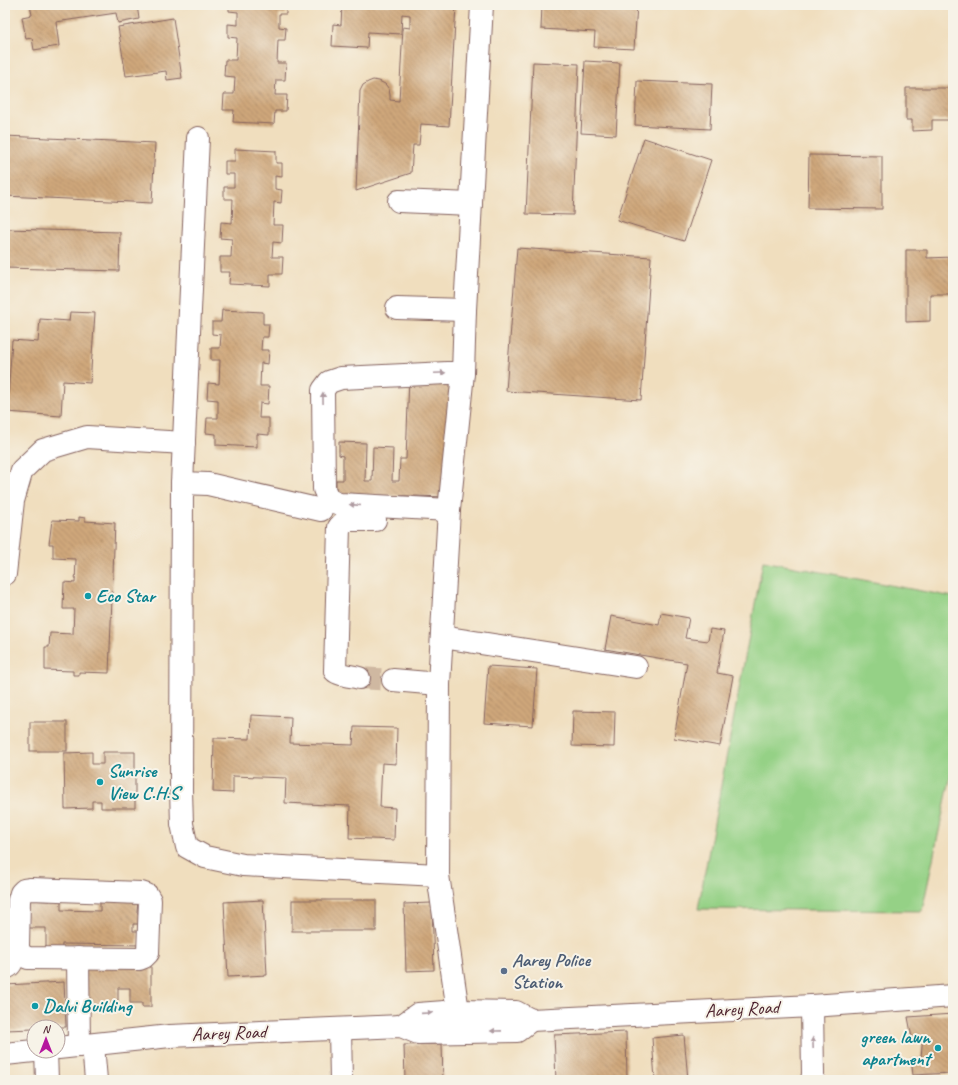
<svg xmlns="http://www.w3.org/2000/svg" width="958" height="1085" font-family="Caveat,sans-serif">
<style>
.green{fill:#95d186;stroke:#707858}
.building{fill:url(#building-back-hatch)}
.lines{fill:none;stroke-linecap:round;stroke-linejoin:round}
.minor-tunnel{stroke:#cfb8a1;stroke-width:22;stroke-dasharray:22 11;stroke-linecap:butt}
.minor-casing{stroke:#84625e;stroke-width:24}
.minor{stroke:#fff;stroke-width:22}
.oneway{fill:#ae9aa0}
.culture-dot{fill:#0f9aa8;stroke:#f7f3e8;stroke-width:1.5}
.service-dot{fill:#5c6f8a;stroke:#f7f3e8;stroke-width:1.5}
.labels{text-anchor:middle;dominant-baseline:central;stroke-width:4;stroke-linejoin:round;paint-order:stroke}
.culture-label{font-size:19px;font-weight:bold;fill:#0d838f;stroke:#f7f3e8;text-anchor:start}
.service-label{font-size:19px;font-weight:bold;fill:#4e5e75;stroke:#f7f3e8;text-anchor:start}
.street-label{font-size:19px;fill:#4a1f2b;stroke:#f7f3e8}
</style>
<defs>
<pattern id="building-back-hatch" width="6" height="6" patternUnits="userSpaceOnUse"><rect width="6" height="6" fill="#cfa77b"/><path d="M-1 5l2 2M0 0l6 6M5-1l2 2" fill="none" stroke="#aa8765"/></pattern>
</defs>
<rect width="100%" height="100%" fill="#f7f3e8"/>
<filter id="ink" filterUnits="userSpaceOnUse"><feTurbulence type="fractalNoise" baseFrequency=".025" numOctaves="2"/><feDisplacementMap in="SourceGraphic" scale="8" xChannelSelector="R" yChannelSelector="G"/><feConvolveMatrix kernelMatrix="1 2 1 2 8 2 1 2 1" color-interpolation-filters="sRGB"/></filter>
<filter id="wash" filterUnits="userSpaceOnUse"><feTurbulence type="fractalNoise" baseFrequency=".012" numOctaves="4" result="noise"/><feDisplacementMap in="SourceGraphic" scale="16" xChannelSelector="R" yChannelSelector="G"/><feGaussianBlur stdDeviation="0.9" result="paint"/><feColorMatrix in="noise" values="0 0 0 0 0 0 0 0 0 0 0 0 0 0 0 0 0 1.4 0 .05"/><feComposite in="paint" operator="in"/></filter>
<g filter="url(#wash)">
<rect width="100%" height="100%" fill="#f0debe"/>
<polygon class="green" points="763,561 953,597 953,765 922,911 698,909"/>
<g id="blocks">
<g class="building">
<polygon points="30,5 137,5 139,19 118,23 116,13 56,22 59,46 34,50 32,38 26,39 22,17 32,15"/>
<polygon points="229,5 286,5 286,14 279,14 279,27 286,28 285,40 278,40 277,63 286,63 285,80 276,80 275,95 287,95 286,111 275,111 274,124 233,122 234,110 223,110 224,94 234,94 235,77 224,76 225,60 236,60 237,38 228,37 228,24 238,25 238,12 229,11"/>
<polygon points="342,5 456,5 449,126 421,124 419,145 413,145 411,173 356,191 360,91 363,85 368,82 373,80 379,81 385,84 389,89 390,95 390,100 399,101 403,27 410,28 410,15 402,14 401,34 368,32 367,48 332,46 333,24 341,25"/>
<polygon points="542,5 637,5 634,49 594,47 595,32 541,29"/>
<polygon points="173,18 182,78 167,80 166,71 126,76 118,27"/>
<polygon points="585,61 620,63 616,135 581,133"/>
<polygon points="533,62 579,64 573,215 526,214"/>
<polygon points="637,81 712,84 710,129 635,125"/>
<polygon points="906,88 953,88 953,120 932,120 932,130 912,131 912,120 906,120"/>
<polygon points="5,136 155,143 152,203 5,196"/>
<polygon points="644,138 711,160 684,241 617,220"/>
<polygon points="235,149 276,151 276,163 282,163 282,177 275,176 275,189 282,190 281,203 274,202 273,225 283,225 282,243 273,242 272,257 283,257 282,274 270,274 270,286 229,284 230,272 220,272 220,257 231,257 232,239 220,238 221,222 232,223 233,199 224,199 224,187 234,187 234,174 225,174 225,161 235,161"/>
<polygon points="809,155 882,156 882,209 808,208"/>
<polygon points="5,229 120,232 119,271 5,268"/>
<polygon points="517,248 651,257 641,400 506,391"/>
<polygon points="906,250 927,250 927,258 953,257 953,294 930,294 930,321 906,322"/>
<polygon points="222,310 263,312 263,324 269,324 268,337 262,337 261,350 269,350 268,364 261,363 260,386 269,386 268,404 260,403 259,418 269,418 269,435 257,434 257,447 216,445 216,434 206,433 207,418 218,418 218,400 207,399 208,383 219,384 220,360 211,360 211,348 220,348 221,335 212,334 212,322 221,322"/>
<polygon points="70,312 95,313 90,383 63,381 61,416 7,412 12,340 38,342 40,319 69,321"/>
<polygon points="409,377 453,378 449,497 336,494 336,480 343,480 343,456 339,455 339,442 366,443 365,481 372,481 373,447 393,448 392,481 399,481 400,459 406,459"/>
<polygon points="79,517 85,518 85,521 115,523 109,673 79,672 79,675 73,675 73,671 45,670 45,647 49,647 50,633 73,634 74,609 63,609 64,582 75,583 76,559 53,558 53,544 49,544 52,520 79,521"/>
<polygon points="661,613 689,618 685,638 708,641 710,629 724,631 717,673 733,676 720,746 674,738 687,663 605,649 611,616 659,625"/>
<polygon points="488,666 537,669 533,726 484,723"/>
<polygon points="573,711 615,712 614,747 572,746"/>
<polygon points="251,715 291,717 290,743 353,745 354,727 397,728 396,764 382,763 380,807 395,808 394,840 349,838 350,806 285,803 286,778 233,776 233,793 213,792 214,738 250,739"/>
<rect x="30" y="722" width="37" height="29"/>
<polygon points="92,752 92,764 103,764 103,752 135,752 135,808 101,808 101,801 92,801 92,808 65,809 64,753"/>
<polygon points="50,893 61,893 61,910 100,911 100,899 138,899 137,913 141,913 141,924 133,924 133,931 138,931 138,945 62,944 61,957 46,957 46,928 28,928 25,900 50,901"/>
<polygon points="263,900 267,975 228,977 224,902"/>
<rect x="292" y="900" width="84" height="31"/>
<polygon points="432,903 434,970 406,971 404,904"/>
<polygon points="84,966 151,966 151,1007 142,1007 142,1003 130,1003 130,988 118,988 118,1007 84,1007"/>
<polygon points="64,982 66,1027 34,1027 34,1029 5,1030 5,985"/>
<polygon points="953,1014 953,1073 913,1075 911,1059 921,1058 923,1035 912,1038 908,1017"/>
<polygon points="626,1032 627,1080 556,1080 554,1035"/>
<polygon points="684,1035 688,1080 655,1080 652,1038"/>
<polygon points="442,1044 443,1080 405,1080 404,1045"/>
</g>
</g>
</g>
<g filter="url(#ink)">
<use href="#blocks" fill-opacity="0" stroke="#84625e" stroke-width="1"/>
<g class="lines">
<polyline class="minor-tunnel" points="359,678 393,680"/>
<defs>
<g id="minor">
<polyline points="198,138 182,483 181,790 182,824 187,847 205,857 243,865 438,875"/>
<polyline points="399,201 471,204"/>
<polyline points="397,308 465,310"/>
<polyline points="182,483 208,484 321,510"/>
<path d="M 449,510 L 340,504 C 329,501 328,499 324,489 L 323,390 L 329,382 L 341,378 L 447,373 L 463,373"/>
<polyline points="5,574 13,501 22,470 43,450 87,437 184,443"/>
<polyline points="442,637 636,667"/>
<path d="M 359,678 C 352,676 339,675 335,671 L 339,527 L 346,520 L 375,520"/>
<polyline points="393,680 439,684"/>
<path d="M 31,889 L 141,893 L 147,895 L 150,900 L 148,953 L 144,957 L 139,959 L 28,958 C 21,955 19,953 18,946 L 19,900 L 21,893 L 24,890 Z"/>
<polyline points="78,958 79,1046"/>
<path d="M 5,968 C 17,965 13,945 13,936"/>
<polyline points="812,1006 813,1074 812,1080"/>
<polyline points="401,1026 418,1014 458,1011 516,1012 531,1020 812,1006 953,996"/>
<polyline points="340,1029 341,1080"/>
<polyline points="460,1032 458,1011 438,875 439,684 449,510 463,373 465,310 482,5"/>
<polyline points="93,1045 96,1080"/>
<polyline points="58,1048 170,1036 401,1026 418,1033 517,1031 531,1020"/>
<polyline points="46,1051 47,1080"/>
<polyline points="5,1054 34,1051"/>
</g>
</defs>
<use href="#minor" class="minor-casing"/>
<use href="#minor" class="minor"/>
</g>
<defs><path id="oneway-solid" d="M-6-.8H1V-3.2L6.5 0L1 3.2V.8H-6Z"/></defs>
<g class="oneway">
<use href="#oneway-solid" transform="translate(440 373) rotate(-3)"/>
<use href="#oneway-solid" transform="translate(323 398) rotate(-91)"/>
<use href="#oneway-solid" transform="translate(355 505) rotate(-175)"/>
<use href="#oneway-solid" transform="translate(427 1013) rotate(-4)"/>
<use href="#oneway-solid" transform="translate(496 1031) rotate(179)"/>
<use href="#oneway-solid" transform="translate(813 1043) rotate(-92)"/>
</g>
</g>
<g class="culture-dot">
<circle cx="88" cy="596" r="4"/>
<circle cx="100" cy="782" r="4"/>
<circle cx="35" cy="1006" r="4"/>
<circle cx="938" cy="1048" r="4"/>
</g>
<circle class="service-dot" cx="504" cy="971" r="4"/>
<g class="labels">
<g class="culture-label">
<text x="96" y="596">Eco Star</text>
<text x="108" y="771">Sunrise<tspan x="108" dy="22">View C.H.S</tspan></text>
<text x="43" y="1006">Dalvi Building</text>
<text x="930" y="1037" text-anchor="end">green lawn<tspan x="930" dy="22">apartment</tspan></text>
</g>
<g class="service-label">
<text x="512" y="960">Aarey Police<tspan x="512" dy="22">Station</tspan></text>
</g>
<g class="street-label">
<text transform="translate(742 1009) rotate(-3)">Aarey Road</text>
<text transform="translate(229 1033) rotate(-2)">Aarey Road</text>
</g>
</g>
<rect width="958" height="1085" fill="none" stroke="#f7f3e8" stroke-width="20"/>
<g transform="translate(46 1039)"><circle r="19" fill="#f7f3e8" stroke="#b29e9c"/>
<path d="M0-3L7 15L0 10L-7 15Z" fill="#b5179e"/>
<text y="-6" font-size="11" font-weight="bold" text-anchor="middle" fill="#4a1f2b">N</text>
</g>
</svg>
